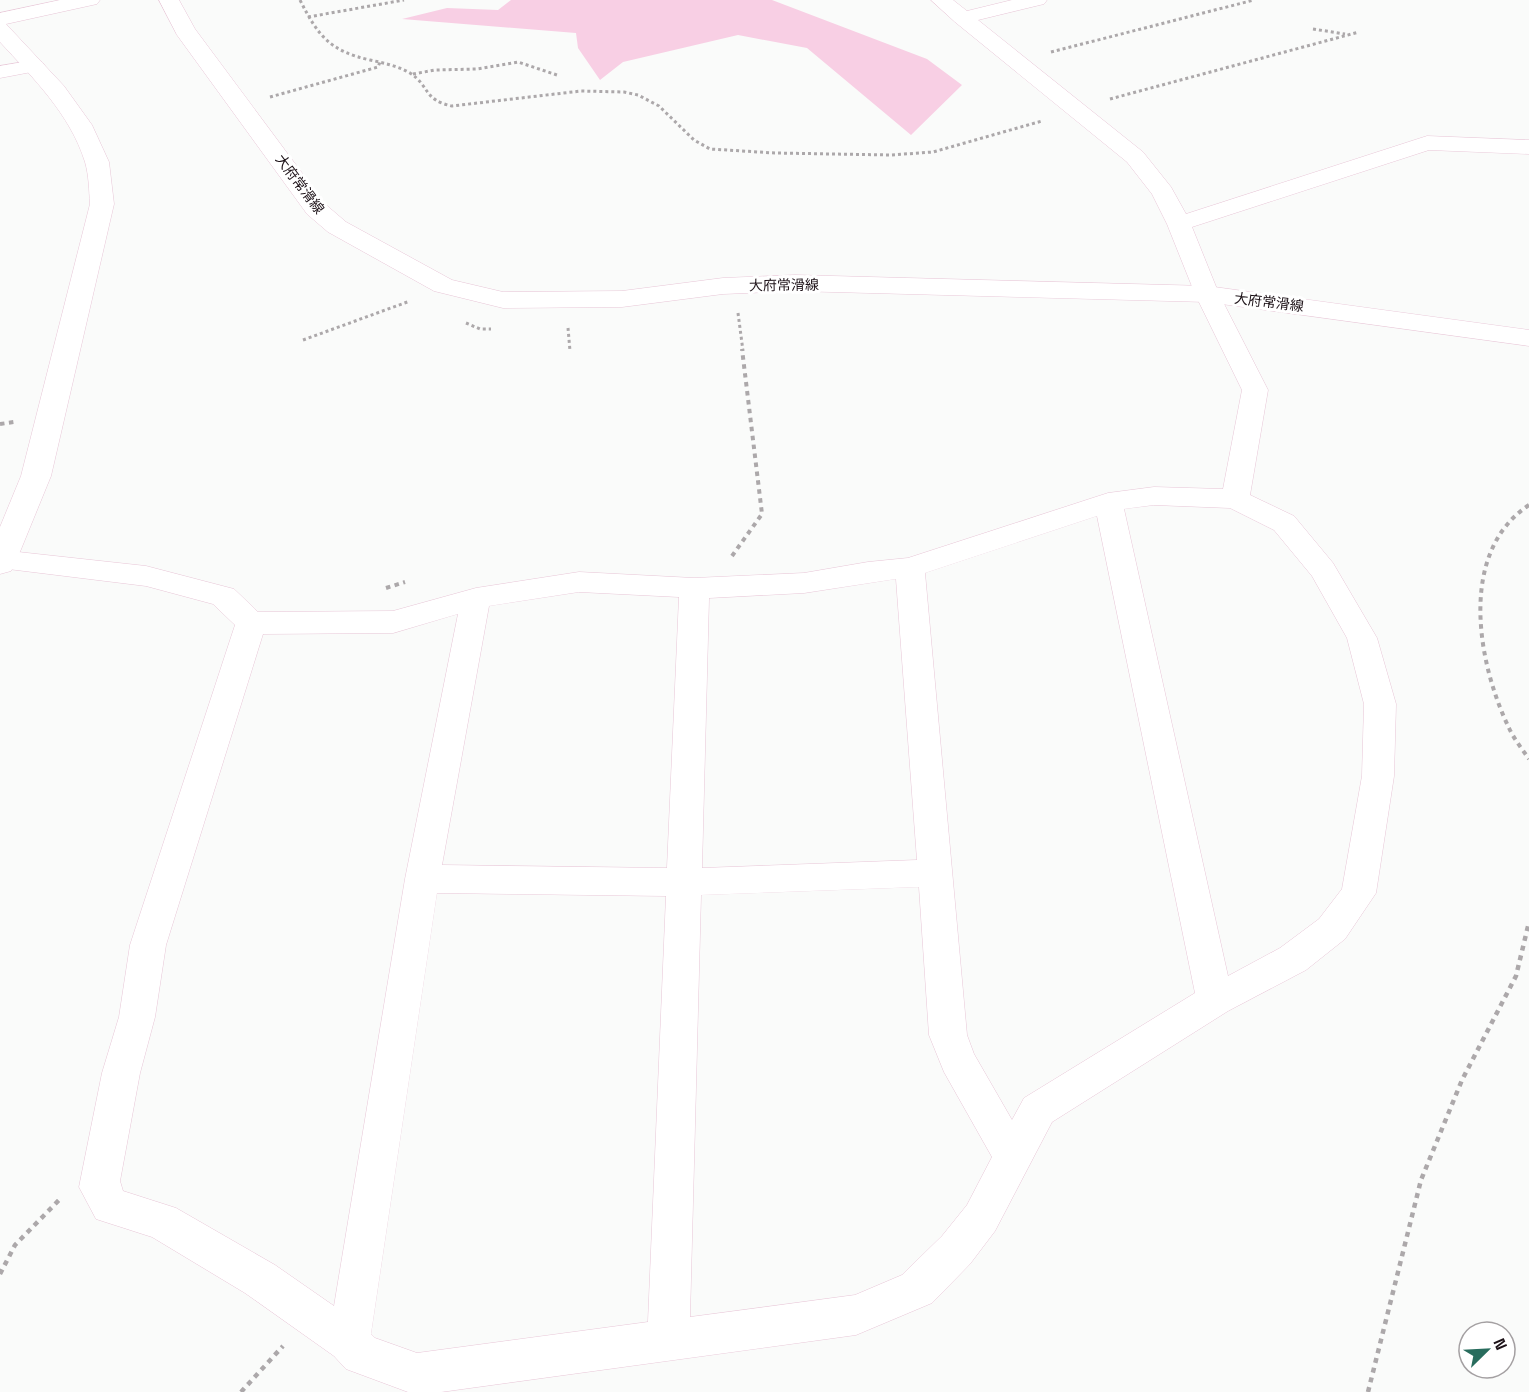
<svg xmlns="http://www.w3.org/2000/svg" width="1529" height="1392" font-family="'Space Grotesk','Noto Sans JP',sans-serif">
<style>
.green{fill:#f8cfe4}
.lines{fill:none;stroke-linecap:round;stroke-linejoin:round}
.street-casing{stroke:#e8c6d7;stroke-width:1}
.secondary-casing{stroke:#e8c6d7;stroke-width:1}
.path-far2{stroke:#aca8aa;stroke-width:3;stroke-dasharray:3 3;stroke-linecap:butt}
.path-far1{stroke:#aca8aa;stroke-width:4;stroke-dasharray:4.5 4.5;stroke-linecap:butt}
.path{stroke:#aca8aa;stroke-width:4.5;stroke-dasharray:5 5;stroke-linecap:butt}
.street{fill:#fff;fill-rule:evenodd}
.secondary{fill:#fff;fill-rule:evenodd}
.labels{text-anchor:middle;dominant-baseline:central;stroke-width:6;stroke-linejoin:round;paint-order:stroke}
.far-street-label{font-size:14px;fill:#1c1117;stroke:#fff}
</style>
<rect width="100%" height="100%" fill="#fafbfa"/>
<polygon class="green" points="511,0 772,0 927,59 962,85 911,135 807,48 738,35 623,62 600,80 578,48 576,33 402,19 447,8 498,10"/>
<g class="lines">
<defs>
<g id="street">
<path d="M 931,0 L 953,0 L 967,11 L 1012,0 L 1047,0 L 1044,4 L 978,20 L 1143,152 L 1171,187 L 1186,214 L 1427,136 L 1529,140 L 1529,154 L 1429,150 L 1192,227 L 1219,294 L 1268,390 L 1250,495 L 1294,516 L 1333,563 L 1377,638 L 1396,704 L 1394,776 L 1376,893 L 1345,939 L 1306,970 L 1228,1011 L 1052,1122 L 995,1231 L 970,1264 L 932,1303 L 856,1335 L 441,1392 L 408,1392 L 346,1369 L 334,1356 L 245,1293 L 152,1237 L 96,1219 L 79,1187 L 102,1073 L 119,1017 L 130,945 L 235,625 L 213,604 L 146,586 L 0,568 L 0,550 L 146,566 L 234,589 L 258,612 L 393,611 L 476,588 L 579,572 L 694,578 L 804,573 L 868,562 L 908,558 L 1108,493 L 1154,487 L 1223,489 L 1242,390 L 1195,294 L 1167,224 L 1152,194 L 1127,162 L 955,22 ZM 1154,505 L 1230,508 L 1274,530 L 1312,576 L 1347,638 L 1364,704 L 1362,776 L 1342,889 L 1319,919 L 1280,948 L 1228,976 L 1124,509 ZM 1097,516 L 1195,993 L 1024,1098 L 1012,1120 L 974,1054 L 967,1035 L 925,573 ZM 896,579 L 917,860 L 702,868 L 709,598 L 804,593 ZM 579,592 L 679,597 L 667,868 L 442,865 L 489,606 ZM 458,614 L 405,879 L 334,1306 L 275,1265 L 176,1208 L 123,1191 L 120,1181 L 140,1073 L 155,1017 L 166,945 L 263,634 L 393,633 ZM 919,887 L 929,1035 L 944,1072 L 992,1157 L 967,1205 L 942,1236 L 902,1275 L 855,1295 L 690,1317 L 701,895 ZM 437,893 L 666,896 L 648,1322 L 417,1353 L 375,1338 L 371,1334 Z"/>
<polygon points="35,60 42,62 45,66 42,70 0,78 0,66"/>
</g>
<g id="secondary">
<path d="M 60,0 L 100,0 L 97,4 L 6,24 L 64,86 L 92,125 L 109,162 L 114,204 L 51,476 L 15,564 L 11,571 L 0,574 L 0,527 L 21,476 L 90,204 C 89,190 89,176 85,162 C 70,114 33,78 0,42 L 0,13 Z"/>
<polygon points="159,0 179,0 195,29 325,204 346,222 452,280 503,292 622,291 723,278 795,275 1207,286 1529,330 1529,346 1207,302 795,291 723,294 622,307 503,308 434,291 328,232 307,214 177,35"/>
</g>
</defs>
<use href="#street" class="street-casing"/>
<use href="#secondary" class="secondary-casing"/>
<g class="path-far2">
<path d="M 300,0 C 318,36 330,51 370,60 C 384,63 398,66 410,73 C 430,86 423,100 452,106 L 581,91 L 624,92 L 638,95 L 659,106 L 694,140 L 710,149 L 775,153 L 891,155 L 933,152 L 1042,121"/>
<polyline points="308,17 404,0"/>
<polyline points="1313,29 1345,34"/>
<polyline points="1051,52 1254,0"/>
<polyline points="413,74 435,70 477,69 518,62 557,75"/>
<polyline points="270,97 378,67 380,62"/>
<polyline points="1110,99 1359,32"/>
<polyline points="738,313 743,351"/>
<polyline points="466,323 480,329 491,329"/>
<polyline points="568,328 570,351"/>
<polyline points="303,340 410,301"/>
</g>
<g class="path-far1">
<polyline points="0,424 14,422"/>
<path d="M 1529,505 C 1458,552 1477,662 1509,728 C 1514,739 1522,749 1529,759"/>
<polyline points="732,556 762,514 742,349"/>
<polyline points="386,588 405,582"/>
</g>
<g class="path">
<polyline points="0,1274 15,1245 61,1198"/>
<polyline points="241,1392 283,1346"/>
<polyline points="1368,1392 1421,1180 1462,1080 1516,976 1529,922"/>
</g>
<use href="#street" class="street"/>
<use href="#secondary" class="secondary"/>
</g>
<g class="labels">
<g class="far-street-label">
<text transform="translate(300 184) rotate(53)">大府常滑線</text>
<text transform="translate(784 285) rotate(-1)">大府常滑線</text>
<text transform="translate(1269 302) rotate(7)">大府常滑線</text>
</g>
</g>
<g transform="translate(1487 1350) rotate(66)"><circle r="28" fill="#ffffff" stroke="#a4a0a2" stroke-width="1.5"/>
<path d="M0-4.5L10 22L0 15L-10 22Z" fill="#286c5d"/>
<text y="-9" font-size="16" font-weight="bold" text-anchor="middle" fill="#1c1117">N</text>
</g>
</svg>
